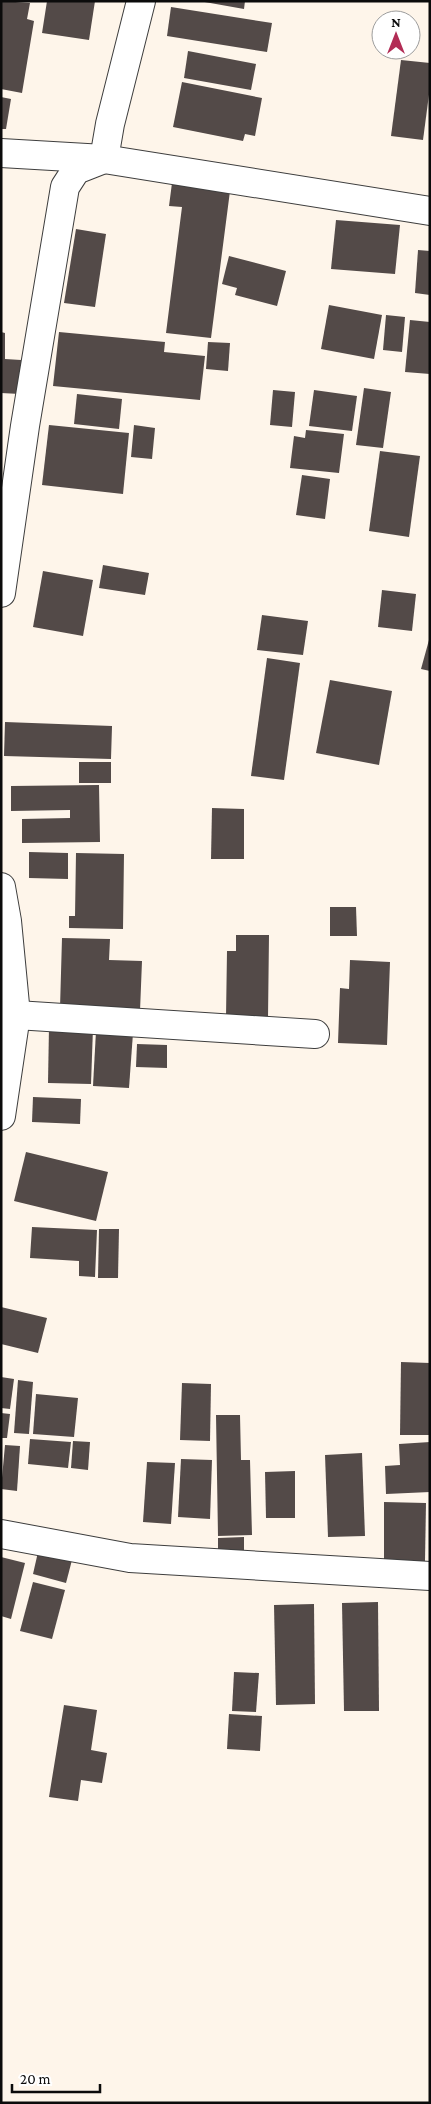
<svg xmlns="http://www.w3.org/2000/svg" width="431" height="2104" font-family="'Crimson Pro',serif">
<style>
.building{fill:#534a48}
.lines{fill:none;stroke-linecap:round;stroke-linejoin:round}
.minor-casing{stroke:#3e3e3e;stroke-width:30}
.minor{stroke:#fff;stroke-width:28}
</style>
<rect width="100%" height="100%" fill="#fef5ea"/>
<g class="building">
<polygon points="1,1 30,3 27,19 34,21 22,93 1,89"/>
<polygon points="47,1 95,1 89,40 42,33"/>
<polygon points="199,1 245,1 244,9"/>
<polygon points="171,7 272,23 267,52 167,36"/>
<polygon points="188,51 256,64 251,90 184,78"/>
<polygon points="401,60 430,63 430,87 423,140 391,136"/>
<polygon points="182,82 262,98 255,136 245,134 243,141 173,127"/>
<polygon points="1,97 11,99 6,129 1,129"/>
<polygon points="172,183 230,191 211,338 166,333 182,207 169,206"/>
<polygon points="336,220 400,225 395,274 331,269"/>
<polygon points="76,229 106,234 95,307 64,303"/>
<polygon points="418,250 430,251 430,295 415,293"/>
<polygon points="229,256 286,271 277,306 235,295 237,288 222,284"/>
<polygon points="329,305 382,315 374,359 321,349"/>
<polygon points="386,315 405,317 402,352 383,350"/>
<polygon points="410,320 430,322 430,374 405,372"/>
<polygon points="1,332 5,333 5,359 21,360 20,394 1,393"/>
<polygon points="59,332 165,342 164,352 205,356 200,400 53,386"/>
<polygon points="208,342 230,343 228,371 206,369"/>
<polygon points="364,388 391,392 383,448 356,445"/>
<polygon points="273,390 295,392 292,427 270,425"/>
<polygon points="314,390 357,396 352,431 309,426"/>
<polygon points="77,394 122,399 119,429 74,424"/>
<polygon points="49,425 129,433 123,494 42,485"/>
<polygon points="134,425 155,428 152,459 131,457"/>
<polygon points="306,430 344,434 339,473 290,468 294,436 305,438"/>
<polygon points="380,451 420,456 409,537 369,531"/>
<polygon points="302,475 330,479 325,519 296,515"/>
<polygon points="103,565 149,573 145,595 99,588"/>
<polygon points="43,571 93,580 83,636 33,627"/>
<polygon points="382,590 416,594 412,631 378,627"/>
<polygon points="262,615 308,621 303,655 257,650"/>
<polygon points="429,640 430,640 430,671 421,669"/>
<polygon points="267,658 300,663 284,780 251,776"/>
<polygon points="330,680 392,691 379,765 316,753"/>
<polygon points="5,722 112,726 111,759 4,756"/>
<rect x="79" y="762" width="32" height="21"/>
<polygon points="99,785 100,842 22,843 22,819 70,818 70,810 11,811 11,786"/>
<polygon points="212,808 244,809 244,859 211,859"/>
<polygon points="29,852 68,853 68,879 29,878"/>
<polygon points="76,853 124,854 123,929 69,928 69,916 75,916"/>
<polygon points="330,907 356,907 357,936 330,936"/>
<polygon points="236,935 269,935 268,1018 226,1017 227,951 236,951"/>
<polygon points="62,938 110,939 109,960 142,961 140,1011 60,1008"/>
<polygon points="350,960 390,962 387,1045 338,1043 340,988 349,989"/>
<polygon points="49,1027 93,1028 91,1084 48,1083"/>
<polygon points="96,1031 133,1033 129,1088 93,1086"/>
<polygon points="137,1044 167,1045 167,1068 136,1067"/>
<polygon points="33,1097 81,1099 80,1124 32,1122"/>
<polygon points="26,1152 108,1172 96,1221 14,1201"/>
<polygon points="32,1227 97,1230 95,1277 79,1276 79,1261 30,1258"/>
<polygon points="99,1229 119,1229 118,1278 98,1278"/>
<polygon points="1,1307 47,1318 38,1353 1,1344"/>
<polygon points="401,1362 430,1363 430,1435 400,1435"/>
<polygon points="1,1377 14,1379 10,1409 1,1408"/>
<polygon points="18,1380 33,1382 29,1434 14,1433"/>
<polygon points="182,1383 211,1384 210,1441 180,1440"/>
<polygon points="36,1394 78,1398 74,1437 33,1434"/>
<polygon points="1,1413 10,1414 7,1438 1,1438"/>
<polygon points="216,1415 240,1415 241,1460 250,1460 252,1535 218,1536"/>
<polygon points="30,1439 71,1442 68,1468 28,1464"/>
<polygon points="73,1441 90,1442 88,1470 71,1468"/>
<polygon points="430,1442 430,1492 386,1494 385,1466 400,1465 399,1444"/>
<polygon points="5,1445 20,1446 17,1491 1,1489"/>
<polygon points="362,1453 365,1536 328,1537 325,1455"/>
<polygon points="181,1459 212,1460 210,1519 178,1517"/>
<polygon points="147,1462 175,1463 171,1524 143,1522"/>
<polygon points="295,1471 295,1518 266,1518 265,1472"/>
<polygon points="384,1502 426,1503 425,1561 384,1561"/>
<polygon points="244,1537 244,1551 218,1552 218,1538"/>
<polygon points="38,1552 72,1560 66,1583 33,1574"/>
<polygon points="1,1557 25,1563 11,1619 1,1616"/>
<polygon points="33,1582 65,1590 52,1639 20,1631"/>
<polygon points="378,1602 379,1711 344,1711 342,1603"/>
<polygon points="314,1604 315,1704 276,1705 274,1605"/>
<polygon points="234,1672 259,1673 256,1712 232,1711"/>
<polygon points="64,1705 97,1710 91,1750 107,1753 102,1783 81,1780 78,1801 49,1797"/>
<polygon points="229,1714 262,1716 260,1751 227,1749"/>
</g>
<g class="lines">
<defs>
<g id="minor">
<polyline points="1,153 104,159 430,211"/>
<polyline points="104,159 110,124 141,1"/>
<polyline points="1,593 25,426 65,187 76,170 104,159"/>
<polyline points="1,887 7,921 16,1015 1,1116"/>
<polyline points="16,1015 315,1034"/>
<polyline points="1,1534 130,1558 430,1576"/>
</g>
</defs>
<use href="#minor" class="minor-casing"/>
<use href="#minor" class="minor"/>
</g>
<rect width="431" height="2104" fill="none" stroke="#0b0b0b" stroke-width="5"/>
<g transform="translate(396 35)"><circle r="24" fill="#ffffff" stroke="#9d9d9d"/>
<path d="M0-4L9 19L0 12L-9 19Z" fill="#b22c55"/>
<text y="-8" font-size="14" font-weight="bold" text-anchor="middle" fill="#0b0b0b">N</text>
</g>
<path d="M12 2084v8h88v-8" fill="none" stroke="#0b0b0b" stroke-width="2.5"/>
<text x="20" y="2084" font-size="15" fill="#0b0b0b" stroke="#ffffff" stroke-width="4" paint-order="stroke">20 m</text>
</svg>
